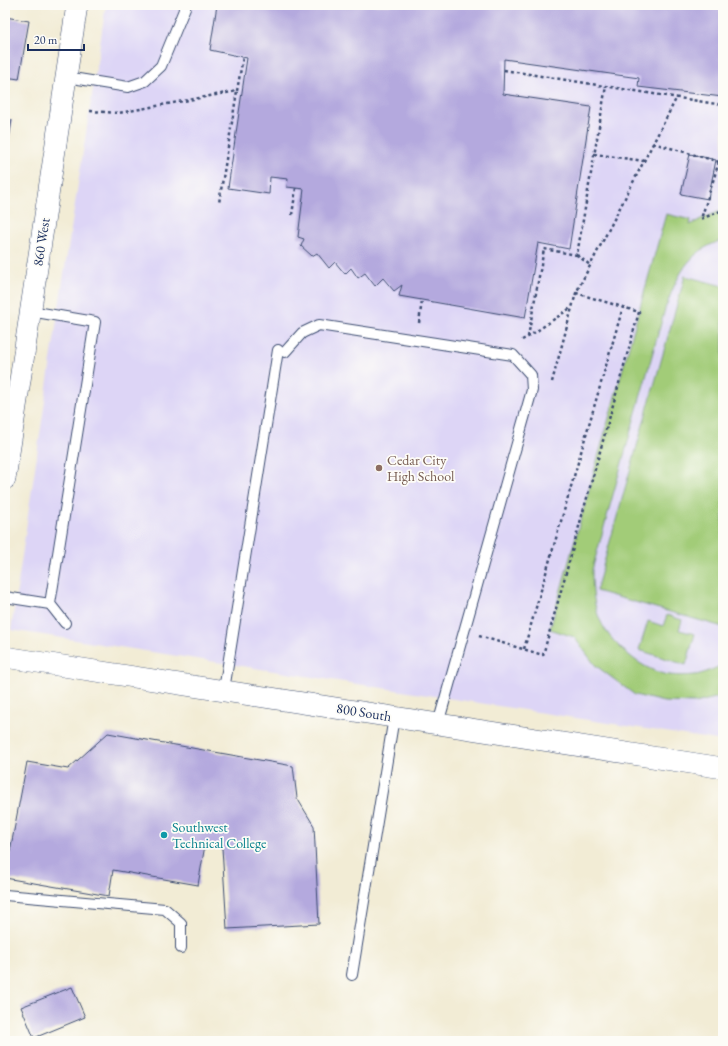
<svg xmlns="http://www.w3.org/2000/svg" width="728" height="1046" font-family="'EB Garamond',serif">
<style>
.built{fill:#ddd5f6}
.green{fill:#a2cc78;stroke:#5e7e6b}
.building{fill:#b4a9de}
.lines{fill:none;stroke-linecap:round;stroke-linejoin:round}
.service-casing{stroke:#3b4b70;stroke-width:12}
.minor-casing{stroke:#3b4b70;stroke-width:22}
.path{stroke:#3b4b70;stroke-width:2.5;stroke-dasharray:3 3;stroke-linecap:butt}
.service{stroke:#fff;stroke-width:10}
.minor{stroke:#fff;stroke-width:21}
.education-dot{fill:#8d6e63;stroke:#fdfcf7;stroke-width:1.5}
.culture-dot{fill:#0f9aa8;stroke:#fdfcf7;stroke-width:1.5}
.labels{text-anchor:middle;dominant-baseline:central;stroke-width:3.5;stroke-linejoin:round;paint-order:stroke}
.street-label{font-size:14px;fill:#1b2f5e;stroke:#fdfcf7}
.education-label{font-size:14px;fill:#785e54;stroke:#fdfcf7;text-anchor:start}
.culture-label{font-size:14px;fill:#0d838f;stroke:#fdfcf7;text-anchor:start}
</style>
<rect width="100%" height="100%" fill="#fdfcf7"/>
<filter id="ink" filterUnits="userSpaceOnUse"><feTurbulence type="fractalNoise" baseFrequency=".025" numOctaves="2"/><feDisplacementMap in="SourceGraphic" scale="8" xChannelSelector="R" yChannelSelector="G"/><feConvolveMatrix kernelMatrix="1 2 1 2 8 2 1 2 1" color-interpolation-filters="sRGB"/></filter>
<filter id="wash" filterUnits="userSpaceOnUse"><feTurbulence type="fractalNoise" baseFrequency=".012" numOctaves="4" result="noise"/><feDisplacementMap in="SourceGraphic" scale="16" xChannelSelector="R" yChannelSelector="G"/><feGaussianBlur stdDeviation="0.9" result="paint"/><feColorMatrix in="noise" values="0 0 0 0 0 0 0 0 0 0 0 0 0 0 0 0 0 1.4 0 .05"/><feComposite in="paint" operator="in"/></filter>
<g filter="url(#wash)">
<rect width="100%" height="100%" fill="#f2ecd5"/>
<polygon class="built" points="106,5 723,5 723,741 11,630 59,306"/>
<g class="green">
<path d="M 723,210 L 723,240 C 687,251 677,277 665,309 L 592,570 C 592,612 600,633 634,659 C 643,666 658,674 670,675 C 676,676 694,676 700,674 C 708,672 715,668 723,665 L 723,696 L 695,703 L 664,702 L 635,695 L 595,665 L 574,637 L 550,629 L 666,214 L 691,220 L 690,225 L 701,219 Z"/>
<polygon points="685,276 723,286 723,627 596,591"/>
<polygon points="667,615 682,620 679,630 695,634 686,665 639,650 648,621 663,626"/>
</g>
<g id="blocks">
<g class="building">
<polygon points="217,5 723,5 723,97 638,87 639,78 504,59 503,94 591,107 569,249 538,243 525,318 399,296 402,285 394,291 383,278 375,286 365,273 358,278 351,268 345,274 335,262 329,268 317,253 312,256 301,246 304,239 298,237 304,189 287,187 288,179 270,177 269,194 228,188 247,58 210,50"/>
<polygon points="5,17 29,21 19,79 5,77"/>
<polygon points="5,119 12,120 9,139 5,138"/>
<polygon points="690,154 716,160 708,199 681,194"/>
<polygon points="108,733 293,766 297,798 314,826 319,924 227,929 222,848 205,845 198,885 113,870 109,896 5,878 27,762 68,769"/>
<polygon points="72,987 85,1017 34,1038 21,1007"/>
</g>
</g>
</g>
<g filter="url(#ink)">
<use href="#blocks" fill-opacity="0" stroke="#3b4b70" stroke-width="1"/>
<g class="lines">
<defs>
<g id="service">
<polyline points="66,77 128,87 145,81 161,66 186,5"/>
<polyline points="30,311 95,322 50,604 65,623"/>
<polyline points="285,352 302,333 319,325 513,355 531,375 532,390 438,724"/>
<polyline points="5,597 50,604"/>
<polyline points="224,690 278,350"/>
<polyline points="5,895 165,909 181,923 181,948"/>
<polyline points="352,975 394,717"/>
</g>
<g id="minor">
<polyline points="5,479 77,5"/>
<polyline points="5,657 723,768"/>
</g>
</defs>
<use href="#service" class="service-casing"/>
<use href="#minor" class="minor-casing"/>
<g class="path">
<polyline points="504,70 723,105"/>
<polyline points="237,91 243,57"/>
<polyline points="90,111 119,113 237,91 219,203"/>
<polyline points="653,143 723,163"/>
<polyline points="594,154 644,161"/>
<polyline points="719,162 701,219 723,210"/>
<polyline points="292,215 296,188"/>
<polyline points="577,255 590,265"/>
<polyline points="419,323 422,300"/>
<polyline points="528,337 544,249 577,255 606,86"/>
<polyline points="522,340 528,337 572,307"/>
<polyline points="552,382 576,293 677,97"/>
<polyline points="479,636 543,655 639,312 576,293"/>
<polyline points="524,649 623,307"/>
</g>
<use href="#service" class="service"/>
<use href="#minor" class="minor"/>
</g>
</g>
<circle class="education-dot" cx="379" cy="468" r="4"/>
<circle class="culture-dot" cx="164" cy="835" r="4"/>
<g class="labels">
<g class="street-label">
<text transform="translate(41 242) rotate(-81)">860 West</text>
<text transform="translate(364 712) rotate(9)">800 South</text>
</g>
<g class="education-label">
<text x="387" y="460">Cedar City<tspan x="387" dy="16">High School</tspan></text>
</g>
<g class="culture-label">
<text x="172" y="827">Southwest<tspan x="172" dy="16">Technical College</tspan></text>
</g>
</g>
<rect width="728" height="1046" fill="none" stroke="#fdfcf7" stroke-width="20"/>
<path d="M28 44v6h56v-6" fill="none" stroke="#1b2f5e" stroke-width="2"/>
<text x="34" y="44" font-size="12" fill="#1b2f5e" stroke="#fdfcf7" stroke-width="3" paint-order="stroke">20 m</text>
</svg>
